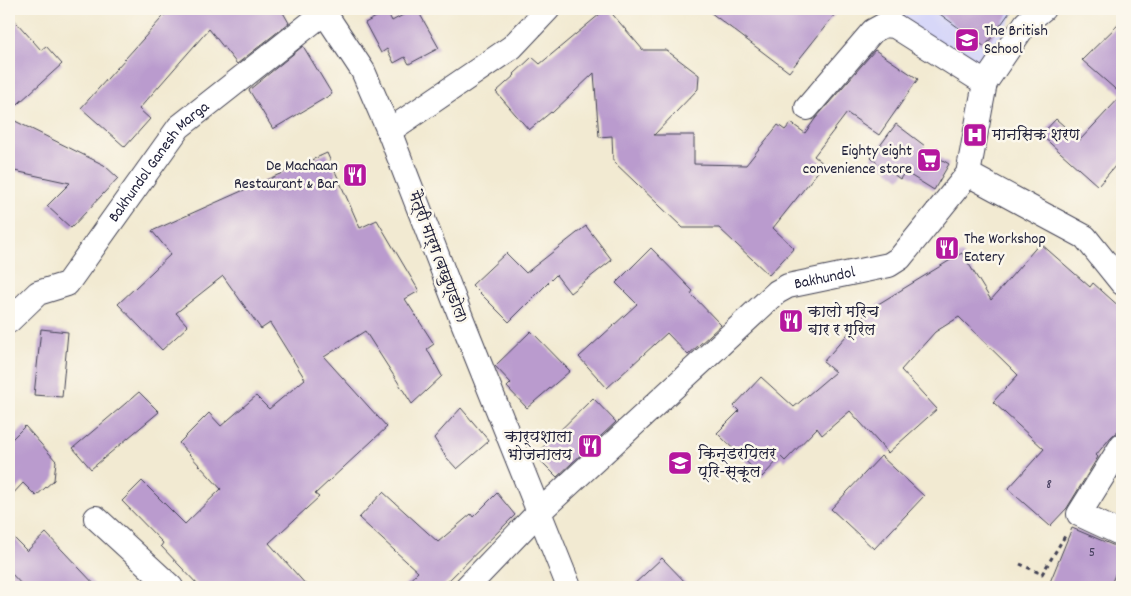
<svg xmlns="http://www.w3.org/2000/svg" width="1131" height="596" font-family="Dekko,'Playpen Sans Deva',sans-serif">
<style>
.built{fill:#d7d7f8}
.building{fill:#ba9bce}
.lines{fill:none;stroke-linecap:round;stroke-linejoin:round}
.street-casing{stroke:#414052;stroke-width:26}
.path{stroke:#414052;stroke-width:3;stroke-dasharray:4 4;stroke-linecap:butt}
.street{stroke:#fff;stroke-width:24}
.labels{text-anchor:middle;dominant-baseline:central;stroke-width:5;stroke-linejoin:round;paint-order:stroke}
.number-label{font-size:14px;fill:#484060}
.poi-label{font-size:16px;fill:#22223b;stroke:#fbf7ec;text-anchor:start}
.street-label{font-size:16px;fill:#22223b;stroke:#fbf7ec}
</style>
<rect width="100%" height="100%" fill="#fbf7ec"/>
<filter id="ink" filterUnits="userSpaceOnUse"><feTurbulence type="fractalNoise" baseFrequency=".02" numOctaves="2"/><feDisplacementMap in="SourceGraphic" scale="10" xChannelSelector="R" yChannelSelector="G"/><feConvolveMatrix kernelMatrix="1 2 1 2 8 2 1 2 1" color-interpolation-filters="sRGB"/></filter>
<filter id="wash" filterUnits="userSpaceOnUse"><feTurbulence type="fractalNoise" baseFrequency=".0096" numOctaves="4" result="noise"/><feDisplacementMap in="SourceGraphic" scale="20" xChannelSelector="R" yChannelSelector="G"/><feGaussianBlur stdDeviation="1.12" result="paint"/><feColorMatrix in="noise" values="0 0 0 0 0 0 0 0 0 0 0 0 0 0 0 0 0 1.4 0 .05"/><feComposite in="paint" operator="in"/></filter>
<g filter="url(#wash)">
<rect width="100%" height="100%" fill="#f2ead2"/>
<polygon class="built" points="883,9 1016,9 987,64 965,59"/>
<g id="blocks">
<g class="building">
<polygon points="170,9 281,9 289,23 237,64 209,29 139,109 150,119 125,147 81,108"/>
<polygon points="414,9 417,9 439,48 409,64 405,57 394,63 387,49 381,53 365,23 387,11 392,21"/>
<polygon points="606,9 608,9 643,50 666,50 699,75 698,89 654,135 694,135 694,164 746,165 778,125 785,130 791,123 805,133 815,119 875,50 918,79 879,135 847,113 814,156 824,164 773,228 794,248 769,275 719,228 683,228 613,161 612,136 599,137 594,73 552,113 551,112 529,130 496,92 515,75 514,74 532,57 540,64"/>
<polygon points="706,9 839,9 789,72"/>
<polygon points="933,9 1012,9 985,47"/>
<polygon points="9,14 41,50 46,46 62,64 9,112"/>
<polygon points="1122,21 1122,158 1098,186 1041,135 1056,119 1080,140 1122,95 1082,60"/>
<polygon points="303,46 332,94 273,129 249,90"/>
<polygon points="9,118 104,165 118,178 71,228 47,206 70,183 10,170"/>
<polygon points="896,124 925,146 923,148 949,164 934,190 905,172 900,179 871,158"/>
<polygon points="327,153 360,228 377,220 419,291 405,299 434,344 427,349 442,376 412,404 365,331 324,357 387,427 315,494 319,497 269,543 308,587 200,587 161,546 163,543 122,501 142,481 185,524 221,489 179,443 209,413 221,426 256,396 269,409 305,379 270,323 261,329 223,276 176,313 188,326 162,350 118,304 171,254 152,231"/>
<polygon points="586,226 612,260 570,293 556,275 509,322 472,285 506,253 526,273"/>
<polygon points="1040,243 1090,287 1093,283 1122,309 1122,427 1111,437 1096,455 1098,457 1067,508 1050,526 1008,489 1044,449 993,402 1018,375 959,317 935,332 901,370 937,409 888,453 850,411 822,435 817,428 785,461 781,457 762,477 717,433 739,411 734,406 761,377 794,407 835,372 823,362 870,309 962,253 991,300"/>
<polygon points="651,248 693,291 691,294 721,325 688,355 667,333 607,388 579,357 637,304 616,283"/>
<polygon points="41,329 68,332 62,397 34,395"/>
<polygon points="531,331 570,371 527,408 507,387 511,383 495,366"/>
<polygon points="139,392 159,412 91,469 73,448"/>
<polygon points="593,398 616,422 557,477 535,455"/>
<polygon points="461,408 489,441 457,469 446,457 434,438"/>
<polygon points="25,426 56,461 54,480 36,496 23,483 9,498 9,442"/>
<polygon points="881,456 924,496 874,549 831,509"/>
<polygon points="383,492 438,542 471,514 473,517 497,493 515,515 442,587 402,587 418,572 359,518"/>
<polygon points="1072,528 1122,549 1122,557 1110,587 1048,587"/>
<polygon points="9,533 27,551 46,533 97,587 24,587 9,571"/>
<polygon points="662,558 690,587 631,587"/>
</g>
</g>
</g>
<g filter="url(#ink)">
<use href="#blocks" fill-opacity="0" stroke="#414052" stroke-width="1"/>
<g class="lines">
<defs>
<g id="street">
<polyline points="322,9 363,71 389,131 462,320 569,587"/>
<polyline points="807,108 873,31 884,25 895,26 985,83"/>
<polyline points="389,131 512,47 548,9"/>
<polyline points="968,174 1085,237 1122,283"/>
<path id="s1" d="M 9,321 L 38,293 L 67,284 L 179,127 L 325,12"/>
<polyline points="1122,445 1079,514 1122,534"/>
<polyline points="96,518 171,587"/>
<path id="s2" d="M 467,587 L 538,513 L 777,292 L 788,286 L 889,265 L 900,258 L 968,174 L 985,83 L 1026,23 L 1043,9"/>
</g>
</defs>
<use href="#street" class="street-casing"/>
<g class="path">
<polyline points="1020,564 1042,574 1065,536"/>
<polyline points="1120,587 1122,583"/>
</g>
<use href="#street" class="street"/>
</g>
</g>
<defs>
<symbol id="school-square" viewBox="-11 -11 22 22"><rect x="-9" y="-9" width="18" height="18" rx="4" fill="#b5179e" stroke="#fbf7ec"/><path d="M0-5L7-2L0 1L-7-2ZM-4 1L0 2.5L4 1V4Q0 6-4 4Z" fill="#fff"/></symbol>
<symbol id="hospital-square" viewBox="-11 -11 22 22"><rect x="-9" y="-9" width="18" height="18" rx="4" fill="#b5179e" stroke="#fbf7ec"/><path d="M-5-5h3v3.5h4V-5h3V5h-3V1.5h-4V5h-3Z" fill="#fff"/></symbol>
<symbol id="supermarket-square" viewBox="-11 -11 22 22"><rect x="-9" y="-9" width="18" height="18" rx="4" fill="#b5179e" stroke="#fbf7ec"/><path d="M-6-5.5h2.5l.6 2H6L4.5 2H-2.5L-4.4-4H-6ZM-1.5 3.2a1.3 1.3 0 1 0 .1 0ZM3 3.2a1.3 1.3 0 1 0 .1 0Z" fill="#fff"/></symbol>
<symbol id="restaurant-square" viewBox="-11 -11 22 22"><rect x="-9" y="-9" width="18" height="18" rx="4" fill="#b5179e" stroke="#fbf7ec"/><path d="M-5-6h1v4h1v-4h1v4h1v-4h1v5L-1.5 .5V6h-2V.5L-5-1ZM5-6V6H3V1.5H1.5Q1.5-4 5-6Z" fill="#fff"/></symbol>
</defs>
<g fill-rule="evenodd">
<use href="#school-square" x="953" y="26" width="28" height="28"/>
<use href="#hospital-square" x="961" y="121" width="28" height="28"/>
<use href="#supermarket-square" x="915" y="146" width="28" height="28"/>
<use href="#restaurant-square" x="341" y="161" width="28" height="28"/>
<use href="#restaurant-square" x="933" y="234" width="28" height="28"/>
<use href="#restaurant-square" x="777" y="307" width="28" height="28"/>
<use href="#restaurant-square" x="576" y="432" width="28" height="28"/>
<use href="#school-square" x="666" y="449" width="28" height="28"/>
</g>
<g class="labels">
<g class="number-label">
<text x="1049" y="485">8</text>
<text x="1092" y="553">5</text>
</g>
<g class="poi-label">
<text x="984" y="31">The British<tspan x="984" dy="18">School</tspan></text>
<text x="992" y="135">मानसिक शरण</text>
<text x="912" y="151" text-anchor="end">Eighty eight<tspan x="912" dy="18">convenience store</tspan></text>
<text x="338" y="166" text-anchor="end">De Machaan<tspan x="338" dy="18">Restaurant &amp; Bar</tspan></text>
<text x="964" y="239">The Workshop<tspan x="964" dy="18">Eatery</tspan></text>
<text x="808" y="312">कालो मरिच<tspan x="808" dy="18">बार र ग्रिल</tspan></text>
<text x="572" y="437" text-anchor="end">कार्यशाला<tspan x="572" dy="18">भोजनालय</tspan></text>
<text x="698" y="454">किन्डरपिलर<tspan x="698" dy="18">प्रि-स्कूल</tspan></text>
</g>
<g class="street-label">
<text stroke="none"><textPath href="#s1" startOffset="224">Bakhundol Ganesh Marga</textPath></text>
<text transform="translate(437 257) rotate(69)">मैत्री मार्ग (बखुण्डोल)</text>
<text stroke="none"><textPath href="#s2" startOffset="478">Bakhundol</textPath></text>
</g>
</g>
<rect width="1131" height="596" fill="none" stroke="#fbf7ec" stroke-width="30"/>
</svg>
